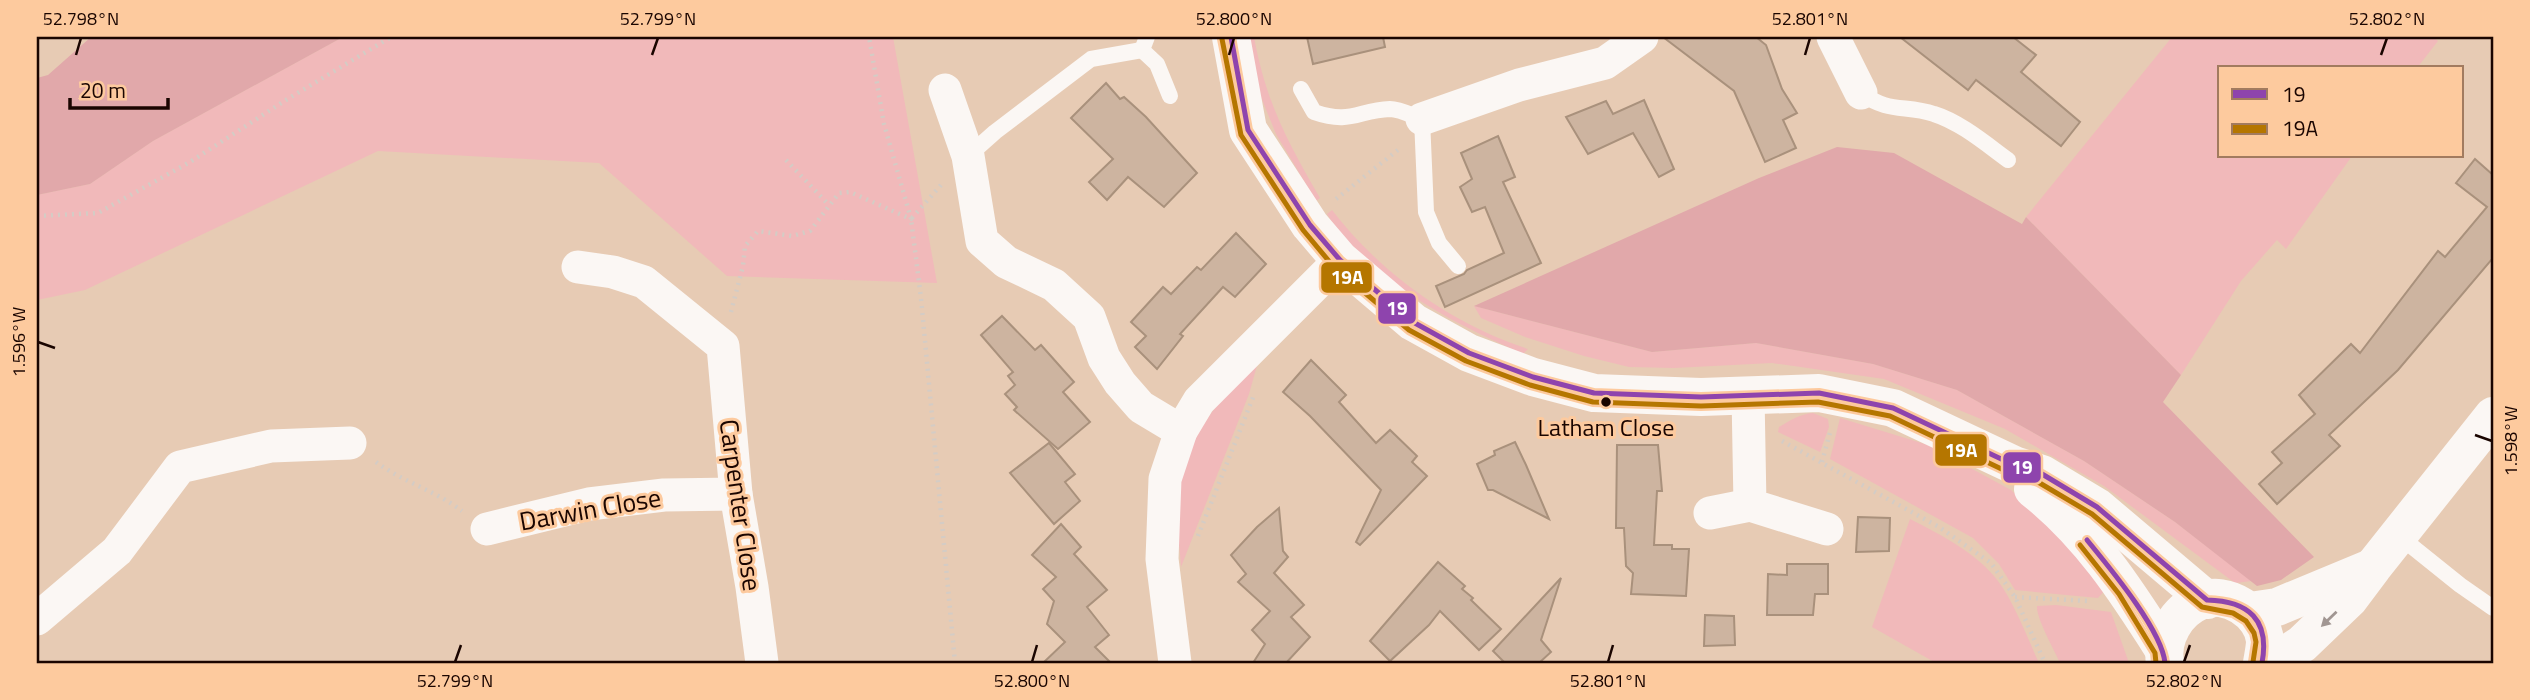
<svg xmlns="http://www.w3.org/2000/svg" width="2530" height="700" font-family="'Titillium Web',sans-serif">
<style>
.green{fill:#f1b9ba}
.forest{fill:#e1a8aa}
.building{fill:#cdb4a0;stroke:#a9917c;stroke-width:2}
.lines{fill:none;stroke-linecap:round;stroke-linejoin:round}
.path{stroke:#d4ccc5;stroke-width:4.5;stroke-dasharray:2 5;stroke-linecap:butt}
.service{stroke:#fbf7f4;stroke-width:16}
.minor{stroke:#fbf7f4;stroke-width:33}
.tertiary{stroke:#fbf7f4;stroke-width:38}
.trunk{stroke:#fbf7f4;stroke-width:38}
.bus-1-casing{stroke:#fdca9e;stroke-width:10}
.bus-2-casing{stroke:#fdca9e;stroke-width:10}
.bus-1{stroke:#8e44ad;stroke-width:5}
.bus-2{stroke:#b57600;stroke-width:5}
.oneway{fill:#a19692}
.ticks{fill:none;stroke:#1a0500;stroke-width:2.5}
.bus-dot{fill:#1a0500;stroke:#fdca9e;stroke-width:2.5}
.labels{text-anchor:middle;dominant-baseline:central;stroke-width:6;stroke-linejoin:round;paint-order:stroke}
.bus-label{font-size:24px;fill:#1a0500;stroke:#fdca9e}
.street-label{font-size:26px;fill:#1a0500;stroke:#fdca9e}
.line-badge{stroke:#fdca9e;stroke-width:2.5}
.badge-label{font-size:19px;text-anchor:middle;font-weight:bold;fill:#fff}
.neatline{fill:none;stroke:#1a0500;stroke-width:2.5}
.ticks-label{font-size:18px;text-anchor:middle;fill:#1a0500}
</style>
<rect width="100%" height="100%" fill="#e7cbb4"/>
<g class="green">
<polygon points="343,37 893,37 937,283 727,276 599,163 378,151 85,290 37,300 37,195 90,184 153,141"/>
<path d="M 1248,37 L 1254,37 C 1266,102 1287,141 1320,198 L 1316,201 L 1276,134 L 1261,97 Z"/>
<polygon points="2172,37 2433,37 2438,41 2417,68 2220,68 2220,156 2352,156 2286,249 2277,240 2241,281 2181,375 2026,217"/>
<path d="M 1332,210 C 1381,274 1452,324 1528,349 L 1523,354 C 1454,323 1368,281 1327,214 Z"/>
<polygon points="1474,306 1652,352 1756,343 1873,364 1957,390 2084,461 2175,522 2252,581 2235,583 2104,486 2005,429 1884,379 1772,363 1674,368 1629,367 1584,356 1525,337 1481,318"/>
<path d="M 1260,355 L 1249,394 L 1181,567 C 1180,547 1176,527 1177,507 C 1180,440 1218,403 1260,355 Z"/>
<path d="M 1813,413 L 1828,419 L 1829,427 L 1820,452 L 1778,432 L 1779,427 C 1791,420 1800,414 1813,413 Z"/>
<polygon points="1840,418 1928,445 2011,490 2068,544 2105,590 2098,598 2015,590 1999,564 1973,538 1830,459"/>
<path d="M 1910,519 C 1941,535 1977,553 1998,581 C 2014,602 2028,639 2039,663 L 1936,663 L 1872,627 Z"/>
<path d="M 2056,605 L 2111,612 L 2129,663 L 2060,663 C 2054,649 2036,618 2037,606 Z"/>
</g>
<g class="forest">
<polygon points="91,37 343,37 153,141 90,184 37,195 37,78 48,75"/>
<polygon points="1837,147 1894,153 2022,224 2026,217 2181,375 2163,402 2314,557 2281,580 2257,586 2175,522 2084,461 1957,390 1873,364 1756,343 1652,352 1474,306 1759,178"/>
</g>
<g class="building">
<polygon points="1307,37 1383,37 1385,47 1313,64"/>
<polygon points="1663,37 1756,37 1766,45 1782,89 1797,113 1783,120 1796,148 1765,162 1734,91"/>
<polygon points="1900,37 2013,37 2036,55 2021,72 2080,122 2061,146 1976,80 1968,90"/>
<polygon points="1106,83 1120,99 1124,97 1146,117 1197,173 1164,207 1128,177 1107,200 1089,182 1113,159 1071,118"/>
<polygon points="1644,100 1674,169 1659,177 1633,133 1588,154 1566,117 1606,101 1613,114"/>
<polygon points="1498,136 1515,177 1503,182 1541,263 1445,307 1436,286 1464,274 1467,270 1504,253 1485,207 1472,212 1460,187 1472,179 1461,153"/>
<polygon points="2475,159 2493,175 2493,258 2398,370 2329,435 2340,446 2277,504 2259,484 2282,463 2272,452 2315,414 2299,395 2351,344 2360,353 2438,251 2445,257 2487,207 2456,183"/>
<polygon points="1236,233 1266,264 1235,297 1223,287 1180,334 1183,336 1157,369 1135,347 1146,336 1131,322 1163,287 1171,294 1197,267 1201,270"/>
<polygon points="1002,316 1035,350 1041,345 1074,382 1063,392 1090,422 1058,449 1014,410 1017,407 1005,394 1015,385 1008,376 1013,372 981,335"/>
<polygon points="1311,360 1346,395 1339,402 1376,443 1390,430 1417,456 1412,462 1427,476 1360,545 1356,542 1381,490 1310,416 1283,392"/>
<polygon points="1515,442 1526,465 1549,519 1493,490 1488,490 1477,464 1495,455 1494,451"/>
<polygon points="1049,443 1075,474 1065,482 1080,501 1054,524 1010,473"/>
<polygon points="1617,445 1658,445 1662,491 1657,491 1654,545 1672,545 1672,549 1689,549 1686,596 1631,594 1633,573 1626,566 1624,528 1616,528"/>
<polygon points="1279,508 1283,551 1288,557 1274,573 1304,605 1291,617 1310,637 1286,663 1253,663 1265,644 1252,630 1270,611 1238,582 1246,574 1231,555 1257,527"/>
<polygon points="1858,517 1890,518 1889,551 1856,552"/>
<polygon points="1061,524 1081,547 1074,554 1107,590 1087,607 1109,635 1095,647 1111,663 1043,663 1065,642 1047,624 1054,601 1043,589 1056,577 1032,555"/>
<polygon points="1438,562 1465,586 1462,589 1473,598 1471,600 1501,629 1479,650 1440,611 1429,625 1390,661 1370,641"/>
<polygon points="1787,564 1828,564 1828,594 1815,594 1813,615 1767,615 1768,574 1787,575"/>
<polygon points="1561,578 1541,640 1551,652 1539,663 1505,663 1493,651"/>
<polygon points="1705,615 1734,616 1735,645 1704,646"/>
</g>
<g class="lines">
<g class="path">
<polyline points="786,160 828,204"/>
<polyline points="941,185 911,219 921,298 955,663"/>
<polyline points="1336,199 1398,150"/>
<polyline points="37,216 98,213 190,162 286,100 391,37"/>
<polyline points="731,312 743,266 745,246 758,231 792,236 810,231 839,193 850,192 911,219 884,124 869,37"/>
<polyline points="1782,441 1939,527 1991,563 2015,597 2045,663"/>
<path d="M 376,462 C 403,482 436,491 462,511"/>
<polyline points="1822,462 1831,429"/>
<polyline points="1198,536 1254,395"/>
<polyline points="2015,597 2088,601"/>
</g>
<g class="service">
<polyline points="1147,37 1142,50 1157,64 1170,96"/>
<path d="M 1301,89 L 1314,112 C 1351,125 1358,110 1390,109 C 1400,109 1413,116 1422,119 L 1426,212 L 1439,243 L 1458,266"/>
<path d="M 1861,93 C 1890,114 1905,104 1934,114 C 1960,122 1986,144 2008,160"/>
<polyline points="968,156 995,132 1091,59 1142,50"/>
<polyline points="2399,536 2460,585 2493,608"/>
</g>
<g class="minor">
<polyline points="1833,37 1861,93"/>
<polyline points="945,90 968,156 982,241 1006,262 1054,285 1089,317 1104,358 1120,383 1141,407 1181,431"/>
<polyline points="1422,119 1519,85 1605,63 1642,37"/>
<polyline points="578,267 613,272 644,282 723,346 736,494 752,587 762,663"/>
<polyline points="1748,395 1750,505 1827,529"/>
<polyline points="1710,513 1750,505"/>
<polyline points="487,529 589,504 664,495 736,494"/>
<polyline points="37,619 117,551 180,467 271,446 350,443"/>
<polyline points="1175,663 1162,559 1165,479 1181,431 1199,401 1340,260"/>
</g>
<g class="tertiary">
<polyline points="1231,37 1248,130 1310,225 1340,260 1413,322 1469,353 1533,377 1594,393 1701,397 1819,393 1893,408 2014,465 2042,474 2097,507 2207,600"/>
<path d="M 2033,489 C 2089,533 2126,590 2164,650"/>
</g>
<g class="trunk">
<polyline points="2250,611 2277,607 2371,568"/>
<path d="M 2165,663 C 2161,638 2176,611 2200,601 C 2226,589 2263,613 2265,641 C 2265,648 2263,656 2262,663"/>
<polyline points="2272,663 2302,644 2349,599 2373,567 2493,416"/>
</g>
<defs>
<g id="bus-1">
<path d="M 1231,37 L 1248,130 L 1310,225 L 1340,260 L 1413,322 L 1469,353 L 1533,377 L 1594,393 L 1701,397 L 1819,393 L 1893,408 L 2014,465 L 2042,474 L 2097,507 L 2207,600 C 2249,601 2270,620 2262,663"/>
<path d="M 2087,540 C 2109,567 2162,630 2165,663"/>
</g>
<g id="bus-2">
<polyline points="1222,39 1241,135 1303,230 1333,266 1409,330 1466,361 1530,385 1593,402 1701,406 1818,402 1890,416 2010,473 2038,482 2092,514 2202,607 2233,613 2246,621 2254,633 2256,642 2253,662"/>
<polyline points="2080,545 2119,594 2155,653 2156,663"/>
</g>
</defs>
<use href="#bus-1" class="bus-1-casing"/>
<use href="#bus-2" class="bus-2-casing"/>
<use href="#bus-1" class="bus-1"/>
<use href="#bus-2" class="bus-2"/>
</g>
<defs><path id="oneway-solid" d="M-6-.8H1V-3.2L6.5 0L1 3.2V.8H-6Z" transform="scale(1.75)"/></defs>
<use class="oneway" href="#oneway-solid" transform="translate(2329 619) rotate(136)"/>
<path class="ticks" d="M 76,55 L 81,38M 652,55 L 658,38M 1229,55 L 1234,38M 1805,55 L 1810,38M 2381,55 L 2387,38M 38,342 L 55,348M 2475,435 L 2492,441M 455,662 L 461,645M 1032,662 L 1037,645M 1608,662 L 1613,645M 2184,662 L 2190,645"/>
<circle class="bus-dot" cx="1606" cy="402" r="6"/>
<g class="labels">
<g class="bus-label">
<text x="1606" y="427">Latham Close</text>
</g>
<g class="street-label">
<text transform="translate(741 505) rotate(82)">Carpenter Close</text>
<text transform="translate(590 509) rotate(-10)">Darwin Close</text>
</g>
</g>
<g class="line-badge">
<rect x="1320" y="261" width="53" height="33" rx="7" fill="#b57600"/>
<rect x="1377" y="292" width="40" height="33" rx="7" fill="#8e44ad"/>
<rect x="1934" y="433" width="54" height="34" rx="7" fill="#b57600"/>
<rect x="2002" y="451" width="40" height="33" rx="7" fill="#8e44ad"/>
</g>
<g class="badge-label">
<text x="1347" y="284">19A</text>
<text x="1397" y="315">19</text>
<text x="1961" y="457">19A</text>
<text x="2022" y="474">19</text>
</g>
<rect width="2530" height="700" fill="none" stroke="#fdca9e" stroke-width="77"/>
<rect x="2218" y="66" width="245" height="91" fill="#fdca9e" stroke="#a27b5f" stroke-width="2"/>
<rect x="2232" y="89" width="35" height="10" fill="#8e44ad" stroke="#a27b5f" stroke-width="2"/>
<text x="2282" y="102" font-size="21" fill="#1a0500">19</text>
<rect x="2232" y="124" width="35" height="10" fill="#b57600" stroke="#a27b5f" stroke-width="2"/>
<text x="2282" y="136" font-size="21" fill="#1a0500">19A</text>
<path d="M70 98v10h98v-10" fill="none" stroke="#1a0500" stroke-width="3.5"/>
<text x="80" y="98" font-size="21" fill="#1a0500" stroke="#fdca9e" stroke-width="5" paint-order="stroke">20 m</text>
<rect x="38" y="38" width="2454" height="624" class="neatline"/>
<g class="ticks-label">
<text x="81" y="25">52.798°N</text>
<text x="658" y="25">52.799°N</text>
<text x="1234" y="25">52.800°N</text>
<text x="1810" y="25">52.801°N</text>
<text x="2387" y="25">52.802°N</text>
<text transform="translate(19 342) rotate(-90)" y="6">1.596°W</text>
<text transform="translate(2511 441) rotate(-90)" y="6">1.598°W</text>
<text x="455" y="687">52.799°N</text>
<text x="1032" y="687">52.800°N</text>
<text x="1608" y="687">52.801°N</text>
<text x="2184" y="687">52.802°N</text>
</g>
</svg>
